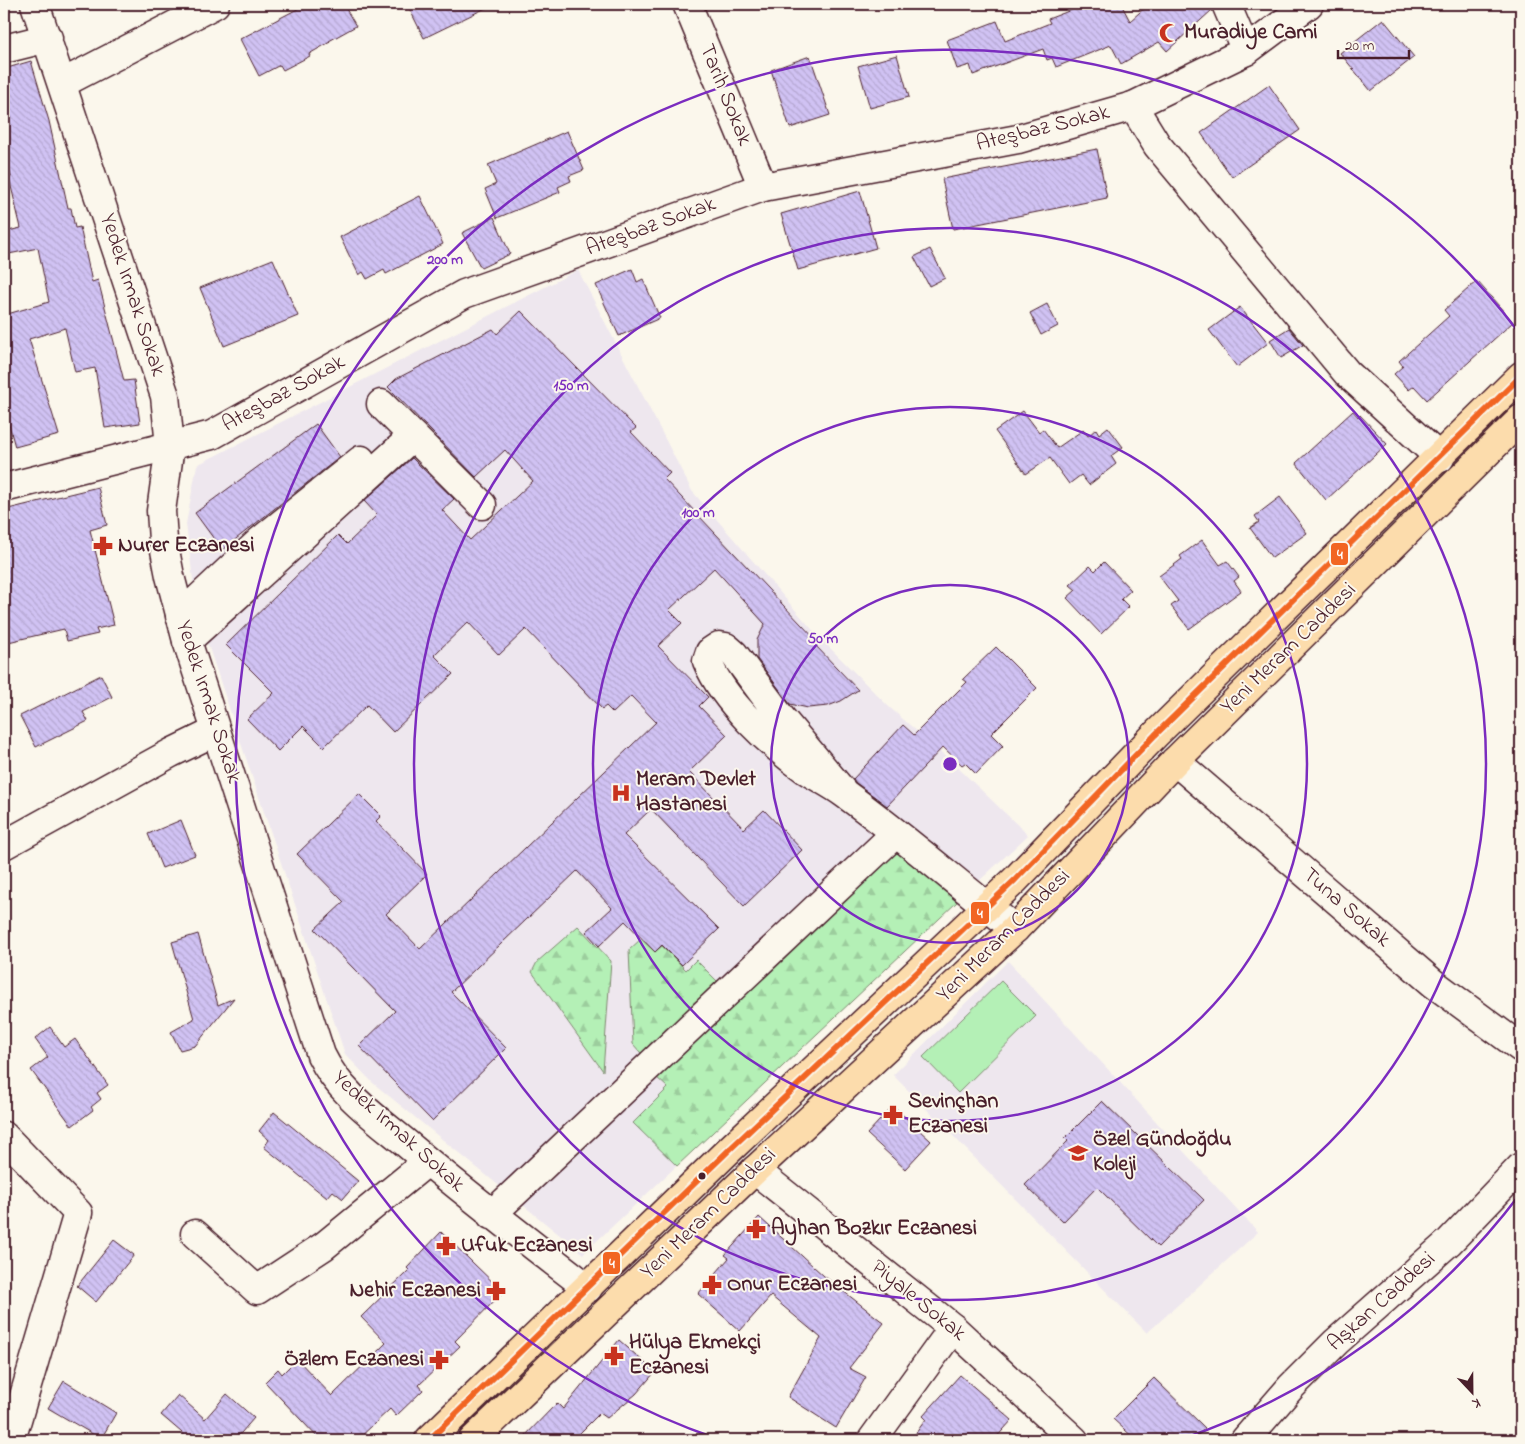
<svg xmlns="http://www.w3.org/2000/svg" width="1525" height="1444" font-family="'Indie Flower',sans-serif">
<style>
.built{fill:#eee7ee}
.grass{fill:#b4f0b6;stroke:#7f8870}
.forest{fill:url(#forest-firs);stroke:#7f8870}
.building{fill:url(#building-back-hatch);stroke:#4a1f2b}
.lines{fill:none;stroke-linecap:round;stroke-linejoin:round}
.minor-casing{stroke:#4a1f2b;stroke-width:31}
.major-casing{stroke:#4a1f2b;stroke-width:31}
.minor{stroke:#fbf7ec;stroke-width:28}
.major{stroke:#fcdcac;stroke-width:28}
.bus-1-casing{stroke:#fbf7ec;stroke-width:10}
.bus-1{stroke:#f26522;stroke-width:6}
.ring{fill:none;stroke:#7b2cbf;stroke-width:2.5}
.bus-dot{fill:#4a1f2b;stroke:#fbf7ec;stroke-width:2}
.labels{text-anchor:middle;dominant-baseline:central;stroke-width:4;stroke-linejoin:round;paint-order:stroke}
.poi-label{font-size:22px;font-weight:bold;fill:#4a1f2b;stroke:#fbf7ec;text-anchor:start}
.street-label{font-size:22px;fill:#4a1f2b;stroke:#fbf7ec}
.centre{fill:#7b2cbf;stroke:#fbf7ec;stroke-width:2.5}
.ring-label{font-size:15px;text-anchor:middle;font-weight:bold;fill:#7b2cbf;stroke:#fbf7ec;stroke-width:4;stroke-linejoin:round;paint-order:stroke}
.line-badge{stroke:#fbf7ec;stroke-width:2}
.badge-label{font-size:14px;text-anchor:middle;font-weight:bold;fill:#fff}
</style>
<defs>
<pattern id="forest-firs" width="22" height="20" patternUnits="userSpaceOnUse" patternTransform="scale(1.25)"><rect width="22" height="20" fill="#b4f0b6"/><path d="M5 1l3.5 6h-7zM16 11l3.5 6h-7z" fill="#9ccd9d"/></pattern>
<pattern id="building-back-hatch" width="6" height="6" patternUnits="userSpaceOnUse" patternTransform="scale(1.25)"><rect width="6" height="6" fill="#d0c2f3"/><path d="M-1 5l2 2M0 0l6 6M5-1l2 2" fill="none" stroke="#b4a6d0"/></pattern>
</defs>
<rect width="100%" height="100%" fill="#fbf7ec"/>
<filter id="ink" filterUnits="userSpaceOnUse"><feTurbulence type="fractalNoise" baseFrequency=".02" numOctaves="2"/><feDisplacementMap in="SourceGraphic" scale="10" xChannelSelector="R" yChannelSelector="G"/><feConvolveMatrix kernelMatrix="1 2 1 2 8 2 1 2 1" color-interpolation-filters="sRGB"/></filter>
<g filter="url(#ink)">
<g class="built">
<polygon points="578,270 692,491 817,635 888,706 951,761 1028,835 583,1254 373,1083 345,1054 197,612 186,524 197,465"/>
<polygon points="1008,961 1258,1232 1147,1333 893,1075"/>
</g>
<polygon class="grass" points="1001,981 1036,1016 958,1093 923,1057"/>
<g class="forest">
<polygon points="894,846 957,902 677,1166 633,1123 668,1088 655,1076"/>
<polygon points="578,926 611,961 603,1071 532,972 537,962"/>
<polygon points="641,939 655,952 662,946 686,970 696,960 723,987 647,1060 633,1044 629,950"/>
</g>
<g class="building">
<polygon points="307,4 343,4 356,26 329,41 330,42 309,54 310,56 283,70 280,65 259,76 240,39"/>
<polygon points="407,4 494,4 424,38"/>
<polygon points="1087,4 1121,4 1130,21 1149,4 1211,4 1212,10 1167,51 1159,42 1121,64 1111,45 1056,67 1052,58 1047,60 1043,49 973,75 970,65 957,69 947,40 997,21 1005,41 1050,23 1048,19"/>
<polygon points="1383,19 1414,57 1371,91 1340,53"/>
<polygon points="897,55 909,97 870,108 858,66"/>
<polygon points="810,56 830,115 790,128 771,70"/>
<polygon points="31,61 49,121 68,208 71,208 75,228 80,227 92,282 98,280 124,381 134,380 140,423 105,428 95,368 75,372 65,328 29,339 59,435 15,447 4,406 4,315 49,302 38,248 4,255 4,232 21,228 9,178 11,177 4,140 4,69"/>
<polygon points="1269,85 1300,130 1232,177 1201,133"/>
<polygon points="567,131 584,170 569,176 571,181 558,187 560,192 497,218 485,189 496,184 488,165"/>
<polygon points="1097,149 1107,198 953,229 942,179"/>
<polygon points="860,191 876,248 798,270 781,214"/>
<polygon points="420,196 443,244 386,274 384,270 367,279 363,272 359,275 340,237"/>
<polygon points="494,217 510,254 481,268 462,233"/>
<polygon points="930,249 945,278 929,286 914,257"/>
<polygon points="273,259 298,316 224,346 200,288"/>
<polygon points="632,269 637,282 643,279 660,318 619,336 596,285"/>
<polygon points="1477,281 1513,322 1427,400 1414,386 1409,390 1394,374 1403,366 1399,361 1449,316 1444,310"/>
<polygon points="1047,304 1058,326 1041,335 1030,313"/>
<polygon points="1240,307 1268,343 1237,367 1209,330"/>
<polygon points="521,311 636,428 631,432 670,473 664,479 818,642 815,645 858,690 841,701 828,706 808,708 790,704 757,659 757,640 765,624 714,568 669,610 682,623 658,646 708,697 699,706 727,735 689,772 744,829 764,810 802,850 744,906 651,809 624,835 719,929 682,965 662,945 655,952 625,921 599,946 586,932 612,908 577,871 451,992 506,1048 432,1121 359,1046 395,1011 315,929 344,902 297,854 359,794 381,816 376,821 427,874 386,914 420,949 656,722 631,696 613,713 606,706 602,709 526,629 499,655 468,622 434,655 453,674 393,732 367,705 324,747 303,726 278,751 247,719 274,693 226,645 338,535 347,544 377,515 364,501 412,458 454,499 442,510 470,540 533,481 505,450 476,477 388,387 396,379 493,329 497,334"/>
<polygon points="1289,328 1303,345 1281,358 1270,340"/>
<polygon points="1023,411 1039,432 1043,429 1057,448 1083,430 1088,436 1096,429 1099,434 1108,427 1123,447 1111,456 1116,464 1089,485 1081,475 1069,484 1050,458 1026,474 995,431"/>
<polygon points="1353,411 1358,417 1360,415 1387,444 1326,500 1296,463"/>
<polygon points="316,424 340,457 222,550 195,513"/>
<polygon points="98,487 107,525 90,530 114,625 96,629 98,634 67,641 64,629 4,643 4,510"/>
<polygon points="1280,497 1307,533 1272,558 1250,528 1259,522 1255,516"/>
<polygon points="1202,540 1220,565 1227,561 1239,577 1234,581 1241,591 1189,629 1171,606 1178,601 1159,576 1182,559 1180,556"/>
<polygon points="1104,562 1131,590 1121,599 1129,607 1101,634 1067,598 1076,590 1070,585 1090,566 1095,571"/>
<polygon points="996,647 1037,688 991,734 1003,746 976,774 965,763 962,765 943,747 887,806 856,783 853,779 903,725 914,735 967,682 963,679"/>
<polygon points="101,675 112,697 83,712 88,721 36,747 20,716"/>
<polygon points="181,820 195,855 162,868 148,834"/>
<polygon points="198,934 218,1005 234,998 195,1046 180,1050 171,1032 194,1019 172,942"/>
<polygon points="50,1027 64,1047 75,1039 108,1085 97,1093 101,1099 91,1107 93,1110 72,1126 31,1070 48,1057 35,1039"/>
<polygon points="1102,1101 1204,1200 1158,1247 1097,1187 1063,1222 1025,1185 1068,1141 1065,1138"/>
<polygon points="893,1106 931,1141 905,1169 867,1134"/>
<polygon points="274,1112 358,1181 343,1199 333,1191 327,1198 264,1147 269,1140 259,1131"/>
<polygon points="759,1217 824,1276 884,1323 849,1368 866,1377 836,1428 788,1397 821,1338 771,1296 740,1331 698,1294 729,1258 725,1255"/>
<polygon points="441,1232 503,1292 455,1341 460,1346 419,1385 423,1390 396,1416 390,1409 357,1440 320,1440 265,1382 278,1369 282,1374 297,1359 332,1396 386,1343 361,1317 409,1270 407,1268"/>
<polygon points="114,1240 134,1255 96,1302 77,1286"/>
<polygon points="619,1340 655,1372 636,1394 607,1418 600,1413 573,1440 521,1440 557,1403 563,1409"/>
<polygon points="960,1375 1012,1420 994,1440 911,1440 926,1419 923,1416"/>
<polygon points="1154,1378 1205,1428 1193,1440 1136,1440 1113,1419"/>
<polygon points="64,1381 116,1413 101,1439 48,1408"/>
<polygon points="227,1394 254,1418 235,1440 186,1440 188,1438 161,1415 178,1395 205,1419"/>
</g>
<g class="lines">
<defs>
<g id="minor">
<path d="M 35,4 L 165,396 L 170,446 L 161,511 L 163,540 L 170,576 L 187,641 L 321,1055 C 339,1093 376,1118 407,1144 C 466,1194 527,1241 588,1288"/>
<polyline points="687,4 763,187"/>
<polyline points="1226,4 1246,51"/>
<polyline points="4,49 48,38"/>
<polyline points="63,83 215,4"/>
<polyline points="1133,106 1157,145 1347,373 1440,458"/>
<polyline points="381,404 482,505"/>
<polyline points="4,488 212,435 464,294 763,187 1018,139 1133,106 1246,51 1309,4"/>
<polyline points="180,616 260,541 361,460"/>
<polyline points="187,641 413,436"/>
<polyline points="1175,761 1433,983 1521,1048"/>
<path d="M 845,794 L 782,719 L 734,654 L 726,647 L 719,646 L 710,652 L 707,661 C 724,702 771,745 806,770 C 819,778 833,785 845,794 C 903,836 958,884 1015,929"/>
<polyline points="4,845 171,753 216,731"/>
<polyline points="4,1136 78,1213 11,1440"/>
<polyline points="755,1170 953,1328 1074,1440"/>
<polyline points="491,1215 895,834"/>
<polyline points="195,1234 257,1290 324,1246 427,1162"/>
<polyline points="872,1440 953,1328"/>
<polyline points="1245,1440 1291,1387 1336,1342 1449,1242 1521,1167"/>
</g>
<g id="major">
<polyline points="429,1440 729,1150 1015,880 1155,735 1521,376"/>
<polyline points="473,1440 755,1170 1015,929 1175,761 1521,419"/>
</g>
</defs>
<use href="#minor" class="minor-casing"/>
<use href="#major" class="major-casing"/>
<use href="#minor" class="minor"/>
<use href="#major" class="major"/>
<defs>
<polyline id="bus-1" points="429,1440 729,1150 1015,880 1155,735 1521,376"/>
</defs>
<use href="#bus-1" class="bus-1-casing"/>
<use href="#bus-1" class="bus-1"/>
</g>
</g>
<g class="ring">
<circle cx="950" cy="764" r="179"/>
<circle cx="950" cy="764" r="357"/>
<circle cx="950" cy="764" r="536"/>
<path d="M1520 1194A714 714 0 0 1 1182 1439M718 1439A714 714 0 1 1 1520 334"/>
</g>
<defs>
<symbol id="mosque-bare" viewBox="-9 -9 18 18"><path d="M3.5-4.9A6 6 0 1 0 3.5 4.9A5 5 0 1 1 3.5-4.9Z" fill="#c8321e" stroke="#fbf7ec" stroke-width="2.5" paint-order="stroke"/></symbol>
<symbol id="pharmacy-bare" viewBox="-9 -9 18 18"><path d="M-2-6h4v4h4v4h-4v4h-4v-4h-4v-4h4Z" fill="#c8321e" stroke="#fbf7ec" stroke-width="2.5" paint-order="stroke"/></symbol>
<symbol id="hospital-bare" viewBox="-9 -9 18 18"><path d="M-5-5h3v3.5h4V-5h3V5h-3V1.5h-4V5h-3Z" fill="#c8321e" stroke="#fbf7ec" stroke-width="2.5" paint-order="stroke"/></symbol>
<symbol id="school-bare" viewBox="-9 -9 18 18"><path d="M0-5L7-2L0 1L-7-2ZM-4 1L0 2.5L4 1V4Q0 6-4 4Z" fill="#c8321e" stroke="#fbf7ec" stroke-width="2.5" paint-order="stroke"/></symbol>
</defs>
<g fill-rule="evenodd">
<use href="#mosque-bare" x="1155" y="19" width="28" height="28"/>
<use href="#pharmacy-bare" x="89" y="532" width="28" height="28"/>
<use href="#hospital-bare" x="607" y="779" width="28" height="28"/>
<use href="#pharmacy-bare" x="879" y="1101" width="28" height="28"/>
<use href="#school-bare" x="1064" y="1139" width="28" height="28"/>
<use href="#pharmacy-bare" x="742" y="1215" width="28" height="28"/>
<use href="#pharmacy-bare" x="432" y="1232" width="28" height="28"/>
<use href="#pharmacy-bare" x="698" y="1271" width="28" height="28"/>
<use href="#pharmacy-bare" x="482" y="1277" width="28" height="28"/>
<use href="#pharmacy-bare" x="600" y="1342" width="28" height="28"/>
<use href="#pharmacy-bare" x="425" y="1346" width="28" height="28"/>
</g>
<circle class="bus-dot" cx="702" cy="1176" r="4.5"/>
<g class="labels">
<g class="poi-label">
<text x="1184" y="33">Muradiye Cami</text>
<text x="118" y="546">Nurer Eczanesi</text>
<text x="636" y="780">Meram Devlet<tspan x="636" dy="25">Hastanesi</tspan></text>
<text x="908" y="1102">Sevinçhan<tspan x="908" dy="25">Eczanesi</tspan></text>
<text x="1093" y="1140">Özel Gündoğdu<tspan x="1093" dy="25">Koleji</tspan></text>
<text x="771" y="1229">Ayhan Bozkır Eczanesi</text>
<text x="461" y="1246">Ufuk Eczanesi</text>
<text x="727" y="1285">Onur Eczanesi</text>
<text x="481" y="1291" text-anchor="end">Nehir Eczanesi</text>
<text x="629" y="1343">Hülya Ekmekçi<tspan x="629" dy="25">Eczanesi</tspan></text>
<text x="424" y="1360" text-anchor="end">Özlem Eczanesi</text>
</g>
<g class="street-label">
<text transform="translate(725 95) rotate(68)">Tarih Sokak</text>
<text transform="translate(1043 129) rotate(-14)">Ateşbaz Sokak</text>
<text transform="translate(651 227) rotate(-20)">Ateşbaz Sokak</text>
<text transform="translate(132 295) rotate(72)">Yedek Irmak Sokak</text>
<text transform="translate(284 394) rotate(-29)">Ateşbaz Sokak</text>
<text transform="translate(1289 649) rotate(-44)">Yeni Meram Caddesi</text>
<text transform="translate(208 702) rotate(72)">Yedek Irmak Sokak</text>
<text transform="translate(1346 908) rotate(41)">Tuna Sokak</text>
<text transform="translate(1004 936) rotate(-45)">Yeni Meram Caddesi</text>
<text transform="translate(398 1132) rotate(42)">Yedek Irmak Sokak</text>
<text transform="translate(709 1214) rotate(-44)">Yeni Meram Caddesi</text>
<text transform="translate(918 1301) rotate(39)">Piyale Sokak</text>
<text transform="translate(1382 1302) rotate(-42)">Aşkan Caddesi</text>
</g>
</g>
<circle cx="950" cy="764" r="8" class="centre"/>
<g class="ring-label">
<text x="445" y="264">200 m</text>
<text x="571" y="390">150 m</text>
<text x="698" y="517">100 m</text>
<text x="823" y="643">50 m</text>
</g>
<g class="line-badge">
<rect x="1330" y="542" width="19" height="24" rx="5" fill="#f26522"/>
<rect x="970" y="901" width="20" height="24" rx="5" fill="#f26522"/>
<rect x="602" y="1251" width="19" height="24" rx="5" fill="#f26522"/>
</g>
<g class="badge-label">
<text x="1340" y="559">4</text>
<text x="980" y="918">4</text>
<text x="612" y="1268">4</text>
</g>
<rect width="1525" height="1444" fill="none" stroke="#fbf7ec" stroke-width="20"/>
<rect x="10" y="10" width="1505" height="1424" fill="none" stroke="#4a1f2b" stroke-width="2" filter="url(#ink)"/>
<g transform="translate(1472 1392) rotate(158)" stroke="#fbf7ec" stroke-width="4" paint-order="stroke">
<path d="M0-4L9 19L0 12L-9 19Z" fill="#4a1f2b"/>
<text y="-8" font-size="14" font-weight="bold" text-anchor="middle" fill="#4a1f2b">K</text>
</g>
<path d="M1338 50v8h71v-8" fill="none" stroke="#4a1f2b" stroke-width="2.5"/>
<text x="1345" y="50" font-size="15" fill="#4a1f2b" stroke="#fbf7ec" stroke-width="4" paint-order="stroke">20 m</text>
</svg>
